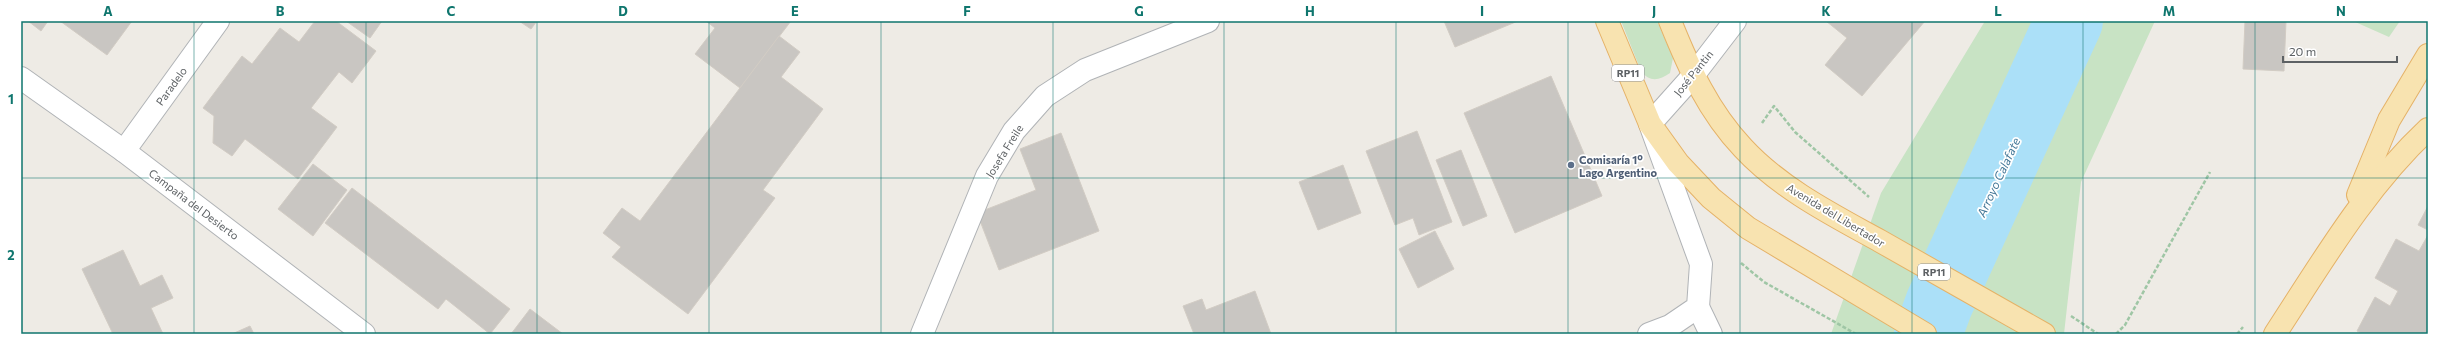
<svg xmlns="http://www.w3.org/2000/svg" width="2449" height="355" font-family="Commissioner,sans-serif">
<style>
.green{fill:#c8e3c4}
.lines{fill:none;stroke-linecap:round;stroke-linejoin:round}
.river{stroke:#abe0f8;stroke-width:68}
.building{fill:#c9c6c2;stroke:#d2ccc4}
.minor-casing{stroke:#b0b3b6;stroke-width:24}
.major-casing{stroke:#e5b267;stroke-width:24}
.path{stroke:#9fc6a5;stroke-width:2.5;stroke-dasharray:4 2;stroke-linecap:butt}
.minor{stroke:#fff;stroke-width:22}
.major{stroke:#f8e3b0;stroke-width:22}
.grid{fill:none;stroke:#0f766e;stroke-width:1;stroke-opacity:0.55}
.service-dot{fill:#5c6f8a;stroke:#fff;stroke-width:1.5}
.labels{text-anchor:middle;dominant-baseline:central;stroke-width:3.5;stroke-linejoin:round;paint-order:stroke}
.shield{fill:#fff;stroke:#8e9092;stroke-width:1}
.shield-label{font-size:10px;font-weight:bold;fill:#5d6164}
.street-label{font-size:11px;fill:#5d6164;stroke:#fff}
.service-label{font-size:11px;font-weight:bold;fill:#4e5e75;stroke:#fff;text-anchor:start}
.water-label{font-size:12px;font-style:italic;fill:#437797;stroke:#fff}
.neatline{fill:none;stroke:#0f766e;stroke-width:1.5}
.grid-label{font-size:13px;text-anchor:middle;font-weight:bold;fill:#0f766e}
</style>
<rect width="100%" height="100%" fill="#eeebe5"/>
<g class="green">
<path d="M 1621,21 L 1657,21 L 1673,58 L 1670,73 C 1659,81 1649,82 1641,71 Z"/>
<polygon points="1985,21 2155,21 2081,182 2064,334 1831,334 1881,193"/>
<polygon points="2353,21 2400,21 2389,37"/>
</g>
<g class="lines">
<polyline class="river" points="1928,334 1939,304 2069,21"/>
</g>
<g class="building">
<polygon points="28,21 48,21 41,31"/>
<polygon points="60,21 132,21 107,55"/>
<polygon points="315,21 336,21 376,51 352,83 339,72 311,108 337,127 298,179 245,139 232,156 213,143 214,116 203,108 242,56 252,64 280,28 299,42"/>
<polygon points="346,21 382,21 370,38"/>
<polygon points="519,21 537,21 531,29"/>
<polygon points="706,21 791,21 740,88 695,54 715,28"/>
<polygon points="1444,21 1518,21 1455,47"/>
<polygon points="1826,21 1925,21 1862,96 1825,65 1847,38"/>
<polygon points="2245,21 2286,21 2284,71 2243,69"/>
<polygon points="779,36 800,52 781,77 823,109 763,190 775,198 688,314 612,257 621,247 603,233 622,208 640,221"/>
<polygon points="1551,76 1602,196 1515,233 1464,113"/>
<polygon points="1417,131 1452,222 1419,235 1413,218 1395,225 1366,151"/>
<polygon points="1061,133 1099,231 999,270 977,213 1036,190 1020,149"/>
<polygon points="1461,150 1487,216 1463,226 1436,160"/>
<polygon points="313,164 347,190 313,236 278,209"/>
<polygon points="1343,165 1361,213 1318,230 1299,182"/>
<polygon points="352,188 510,309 490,334 446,299 438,309 325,223"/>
<polygon points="2428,206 2428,230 2418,225"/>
<polygon points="1435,231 1454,269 1418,288 1399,249"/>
<polygon points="2428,235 2428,334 2363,334 2357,331 2375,297 2390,306 2398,291 2375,278 2396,239 2419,251"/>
<polygon points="123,250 140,286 162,275 173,298 151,308 163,334 113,334 82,269"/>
<polygon points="1255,291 1271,334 1194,334 1183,306 1202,299 1206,310"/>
<polygon points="530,309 563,334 511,334"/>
<polygon points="250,326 254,334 232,334"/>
</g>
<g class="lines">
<defs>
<g id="minor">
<polyline points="21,78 124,151 364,334"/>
<polyline points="124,151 218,21"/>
<polyline points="1698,307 1711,334"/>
<polyline points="922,334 987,176 1014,131 1045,96 1085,70 1208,21"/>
<polyline points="1649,334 1670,326 1698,307 1701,264 1650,124 1692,77 1735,21"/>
</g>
<g id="major">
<polyline points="1607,21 1650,124 1678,163 1711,198 1748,228 1925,334"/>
<path d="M 1670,21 C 1689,68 1708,111 1743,148 C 1781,189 1833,215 1880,241 C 1935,272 1989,303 2044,334"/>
<polyline points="2358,195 2389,120 2428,55"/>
<path d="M 2275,334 C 2322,262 2365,188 2428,129"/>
</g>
</defs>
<use href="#minor" class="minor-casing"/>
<use href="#major" class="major-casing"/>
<g class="path">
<polyline points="1762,123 1774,106 1795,132 1869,197"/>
<polyline points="1741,263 1764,282 1856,334"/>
<polyline points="2071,316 2098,334"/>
<polyline points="2116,334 2125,325 2210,172"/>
<polyline points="2237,334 2243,327"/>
</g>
<use href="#minor" class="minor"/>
<use href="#major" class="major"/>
</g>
<path class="grid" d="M 194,21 L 194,334M 366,21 L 366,334M 537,21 L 537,334M 709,21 L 709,334M 881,21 L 881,334M 1053,21 L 1053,334M 1224,21 L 1224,334M 1396,21 L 1396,334M 1568,21 L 1568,334M 1740,21 L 1740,334M 1912,21 L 1912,334M 2083,21 L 2083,334M 2255,21 L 2255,334M 21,178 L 2428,178"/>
<circle class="service-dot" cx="1571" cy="165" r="4"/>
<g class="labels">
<g class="shield">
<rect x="1612" y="65" width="32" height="16" rx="3"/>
<rect x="1918" y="264" width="32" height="16" rx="3"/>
</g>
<g class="shield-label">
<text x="1628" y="73">RP11</text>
<text x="1934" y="272">RP11</text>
</g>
<g class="street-label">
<text transform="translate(1693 73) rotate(-51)">José Pantin</text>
<text transform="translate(171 86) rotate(-54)">Paradelo</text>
<text transform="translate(1004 151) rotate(-58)">Josefa Freile</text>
<text transform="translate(194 204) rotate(37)">Campaña del Desierto</text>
<text transform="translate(1836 215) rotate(31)">Avenida del Libertador</text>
</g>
<g class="service-label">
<text x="1579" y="159">Comisaría 1°<tspan x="1579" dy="13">Lago Argentino</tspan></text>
</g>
<g class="water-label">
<text transform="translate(1998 177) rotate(-65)">Arroyo Calafate</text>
</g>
</g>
<rect width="2449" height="355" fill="none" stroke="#ffffff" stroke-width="44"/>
<path d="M2283 56v6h114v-6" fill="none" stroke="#5d6164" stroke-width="2"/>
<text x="2289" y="56" font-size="12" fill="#5d6164" stroke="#ffffff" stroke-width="3" paint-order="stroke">20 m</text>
<rect x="22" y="22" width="2405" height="311" class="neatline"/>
<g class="grid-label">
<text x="108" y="16">A</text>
<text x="280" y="16">B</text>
<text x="451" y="16">C</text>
<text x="623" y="16">D</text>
<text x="795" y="16">E</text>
<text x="967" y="16">F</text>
<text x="1139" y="16">G</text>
<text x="1310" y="16">H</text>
<text x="1482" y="16">I</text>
<text x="1654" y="16">J</text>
<text x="1826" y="16">K</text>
<text x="1998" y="16">L</text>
<text x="2169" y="16">M</text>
<text x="2341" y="16">N</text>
<text x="11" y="104">1</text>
<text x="11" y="260">2</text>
</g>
</svg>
